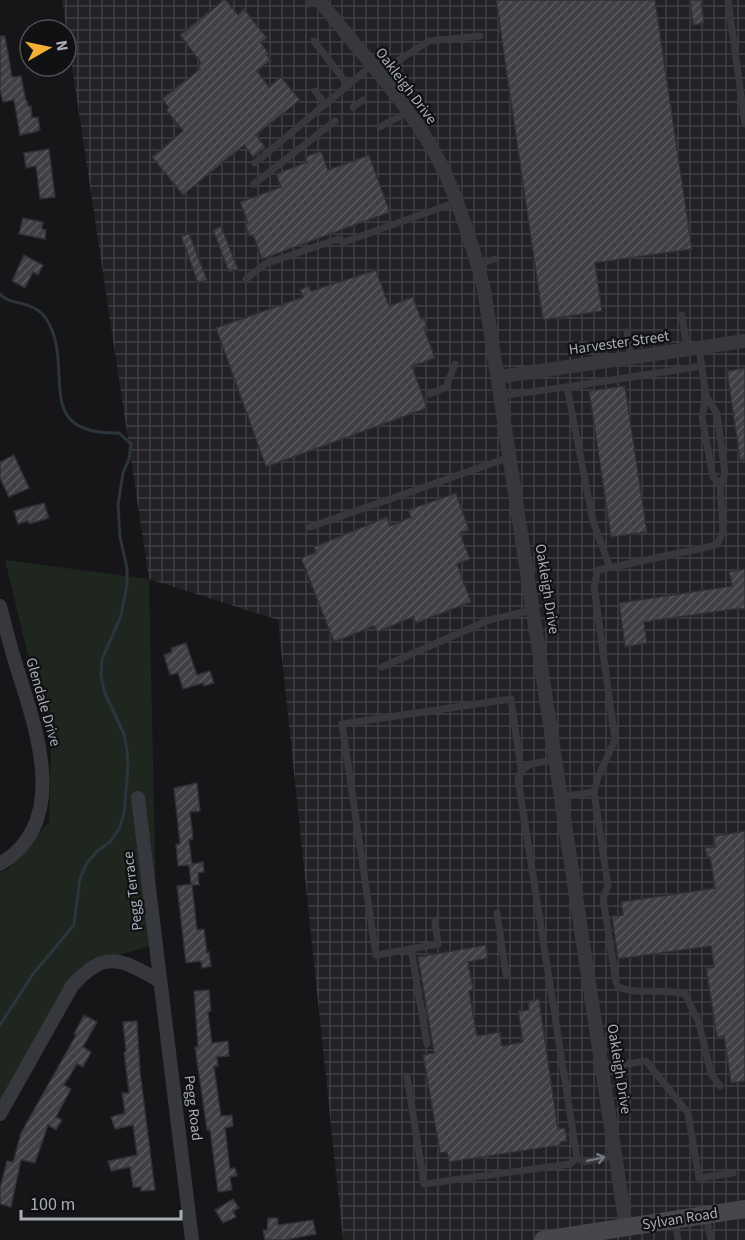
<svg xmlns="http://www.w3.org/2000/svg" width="745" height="1240" font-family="'Source Sans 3',sans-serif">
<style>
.industrial{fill:url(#industrial-grid)}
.green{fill:#1e261f}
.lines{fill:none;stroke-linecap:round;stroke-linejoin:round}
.stream{stroke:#2c353c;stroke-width:3}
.building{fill:url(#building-hatch);stroke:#303034;stroke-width:1.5}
.service{stroke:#37383d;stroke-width:7}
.minor{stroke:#37383d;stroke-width:14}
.secondary{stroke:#45474d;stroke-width:18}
.oneway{stroke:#757881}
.labels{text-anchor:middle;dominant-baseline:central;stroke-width:4.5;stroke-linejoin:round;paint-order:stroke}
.street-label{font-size:15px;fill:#a8adb8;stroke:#111113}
</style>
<defs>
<pattern id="industrial-grid" width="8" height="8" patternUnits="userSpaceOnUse" patternTransform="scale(1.5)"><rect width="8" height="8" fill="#222225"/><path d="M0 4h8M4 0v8" fill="none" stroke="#3f3f43"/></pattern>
<pattern id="building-hatch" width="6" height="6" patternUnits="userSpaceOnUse" patternTransform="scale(1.5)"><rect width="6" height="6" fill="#404145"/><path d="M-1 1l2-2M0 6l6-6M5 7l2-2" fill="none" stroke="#595a5e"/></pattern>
</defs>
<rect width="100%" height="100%" fill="#161618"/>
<polygon class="industrial" points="62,0 745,0 745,1240 343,1240 278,620 149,579"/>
<polygon class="green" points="5,560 149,579 157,944 81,966 0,1116 0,873 8,869 49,822 51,751"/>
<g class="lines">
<path class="stream" d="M 0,294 C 9,306 34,299 47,320 C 76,368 30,435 119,433 L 131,444 L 129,459 L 123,473 L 118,505 L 120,537 L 127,568 L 127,584 L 121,616 L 102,659 L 101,675 L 104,691 L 124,734 L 127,750 L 128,766 L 124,814 L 119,829 L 110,842 L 97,851 L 87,863 L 80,878 L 74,925 L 33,974 L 0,1025"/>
</g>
<g class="building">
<polygon points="224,0 226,0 238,15 244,9 267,38 261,43 269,54 267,55 271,60 257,71 269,87 281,77 300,100 256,135 265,147 253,157 244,145 183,195 152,157 183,131 166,110 169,108 162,99 200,69 198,66 201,63 180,35"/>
<polygon points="496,0 655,0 692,249 595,263 602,311 543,320"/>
<polygon points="690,0 701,0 704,23 693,25"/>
<polygon points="0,36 5,36 12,77 21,76 26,101 27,101 28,106 31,106 32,118 38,117 40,130 35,132 20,135 14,100 3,102 0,90"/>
<polygon points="49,149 55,197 40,199 36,166 26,168 24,153"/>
<polygon points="321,151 328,170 369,155 390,212 262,259 253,235 249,236 245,224 248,223 240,202 281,187 276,174 307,162 305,157"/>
<polygon points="23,218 43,222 42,229 46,230 45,239 19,234"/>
<polygon points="221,226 238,269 229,272 213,230"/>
<polygon points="189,233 207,280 198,283 181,236"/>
<polygon points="24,255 43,265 38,275 33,272 25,288 12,281"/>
<polygon points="376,270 389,306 413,297 421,319 424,318 427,327 424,328 435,358 412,366 427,408 266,467 216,328 303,297 300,290 309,286 311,291"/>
<polygon points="745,368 745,460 740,460 727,371"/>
<polygon points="625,386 647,532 611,537 589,391"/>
<polygon points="14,455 29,488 9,497 0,478 0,462"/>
<polygon points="456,493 469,530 460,533 470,559 457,564 471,602 416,623 413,617 377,632 374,626 334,642 301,558 316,552 314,547 387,517 390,526 411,517 408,510"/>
<polygon points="44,503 49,518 29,524 28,521 18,524 14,511"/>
<polygon points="745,569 745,609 735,609 644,622 647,643 625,647 619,603 732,586 729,572"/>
<polygon points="186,643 197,675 210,671 214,683 204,686 203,683 183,689 178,673 170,675 164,655 172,652 171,648"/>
<polygon points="197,783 200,811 190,812 193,839 189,840 192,864 203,862 204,872 198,873 199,885 192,885 197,930 204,929 207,953 209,952 211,966 202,968 201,961 186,963 177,886 191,884 189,865 178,866 176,844 180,844 174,788"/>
<polygon points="745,831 745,1081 731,1083 724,1036 717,1037 706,968 714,967 711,946 618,959 612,916 623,915 621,902 715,888 710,857 707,857 705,848 715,847 714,836"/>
<polygon points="486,945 488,958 468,962 473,990 469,991 477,1036 500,1032 502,1046 523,1042 518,1011 529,1010 528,1001 539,999 558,1129 565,1128 567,1141 560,1142 561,1145 449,1162 447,1152 440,1153 423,1055 434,1053 418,957"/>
<polygon points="209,990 211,1011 208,1012 212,1043 228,1041 229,1056 217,1057 218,1066 214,1066 221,1116 232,1115 233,1126 225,1128 230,1169 235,1168 237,1176 230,1177 232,1190 218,1192 210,1130 207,1130 195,1047 198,1047 194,991"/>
<polygon points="84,1015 97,1022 83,1047 91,1052 83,1067 77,1064 64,1085 71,1089 56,1117 62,1120 56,1130 48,1125 35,1163 21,1160 11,1207 0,1204 0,1188 7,1161 13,1162 21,1133 76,1035 74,1034"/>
<polygon points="137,1021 140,1071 155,1190 141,1191 141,1187 133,1187 130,1167 111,1171 108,1161 137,1155 133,1125 115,1129 111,1117 125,1113 122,1093 129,1093 124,1052 126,1052 123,1022"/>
<polygon points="233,1199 239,1208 233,1211 236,1217 223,1223 215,1210"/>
<polygon points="268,1218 278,1218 278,1225 313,1220 316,1234 285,1240 265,1240 263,1230 267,1230"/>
</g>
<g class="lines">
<g class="service">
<polyline points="728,0 745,124"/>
<polyline points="309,4 314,0"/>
<polyline points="314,41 348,85"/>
<polyline points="378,73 429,41 480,36"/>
<polyline points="315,91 325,104"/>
<polyline points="353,107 363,100"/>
<polyline points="380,127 408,112"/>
<polyline points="255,163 371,66"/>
<polyline points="254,184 335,121"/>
<polyline points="478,264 495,259"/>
<polyline points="246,279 265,264 338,239 344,242 457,202"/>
<polyline points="682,315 687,350"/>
<polyline points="627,332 631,358"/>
<path d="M 699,348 L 706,396 L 702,417 L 713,477 L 720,485 L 723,531 L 718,544 L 708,547 L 598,570 L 594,586 L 615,740 L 598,777 L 594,792 L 608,886 L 603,898 L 616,982 L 618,987 C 640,996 663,987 685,994 L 699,1023 L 711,1074 L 720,1086"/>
<polyline points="567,387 702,366"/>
<polyline points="430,394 446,387 455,364"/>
<polyline points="501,396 567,387 593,521 610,568"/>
<polyline points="706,396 717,414 725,474 720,485"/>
<polyline points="310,527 510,457"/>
<polyline points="382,667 489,620 533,610"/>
<path d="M 556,760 C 538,763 525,760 518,779 L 577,1158"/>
<polyline points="561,797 594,792"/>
<polyline points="497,913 506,974"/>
<polyline points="411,949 438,944 435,922"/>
<polyline points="427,1044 411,949 376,955 342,724 511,699 521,770"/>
<polyline points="602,1068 646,1061 688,1113 699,1178 733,1173"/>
<polyline points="407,1076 424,1184 570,1164 577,1158"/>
<polyline points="577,1158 584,1162 616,1155"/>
<polyline points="706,1217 711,1240"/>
<polyline points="675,1221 678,1240"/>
</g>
<g class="minor">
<path d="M 319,0 C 363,56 416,110 446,175 C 462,212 474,250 484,289 L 626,1227"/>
<polyline points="498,377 745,341"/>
<path d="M 0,606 C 5,626 10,645 16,665 C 35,726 72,822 0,864"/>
<polyline points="138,798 192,1240"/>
<path d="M 0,1114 L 72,986 C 105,949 121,959 160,981"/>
</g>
<polyline class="secondary" points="543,1240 745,1209"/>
</g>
<defs><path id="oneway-shaft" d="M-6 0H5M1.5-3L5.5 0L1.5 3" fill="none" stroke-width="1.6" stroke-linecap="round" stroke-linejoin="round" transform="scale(1.5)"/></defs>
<use class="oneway" href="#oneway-shaft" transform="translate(596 1159) rotate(-12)"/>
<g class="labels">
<g class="street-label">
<text transform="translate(406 86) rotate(53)">Oakleigh Drive</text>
<text transform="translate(619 343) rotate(-8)">Harvester Street</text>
<text transform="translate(547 589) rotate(81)">Oakleigh Drive</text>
<text transform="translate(43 702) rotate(74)">Glendale Drive</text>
<text transform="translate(133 891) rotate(-97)">Pegg Terrace</text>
<text transform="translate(619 1069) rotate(81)">Oakleigh Drive</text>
<text transform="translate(193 1108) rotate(83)">Pegg Road</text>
<text transform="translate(680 1219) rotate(-9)">Sylvan Road</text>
</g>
</g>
<g transform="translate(48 48) rotate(81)"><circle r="28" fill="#111113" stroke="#4d4f55" stroke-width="1.5"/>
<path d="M0-4.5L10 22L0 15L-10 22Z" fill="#f2b134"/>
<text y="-9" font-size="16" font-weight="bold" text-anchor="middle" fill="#a8adb8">N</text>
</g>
<path d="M21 1210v9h160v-9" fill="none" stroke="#a8adb8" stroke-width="3"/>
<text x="30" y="1210" font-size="18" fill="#a8adb8" stroke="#111113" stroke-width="4.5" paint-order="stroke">100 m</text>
</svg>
